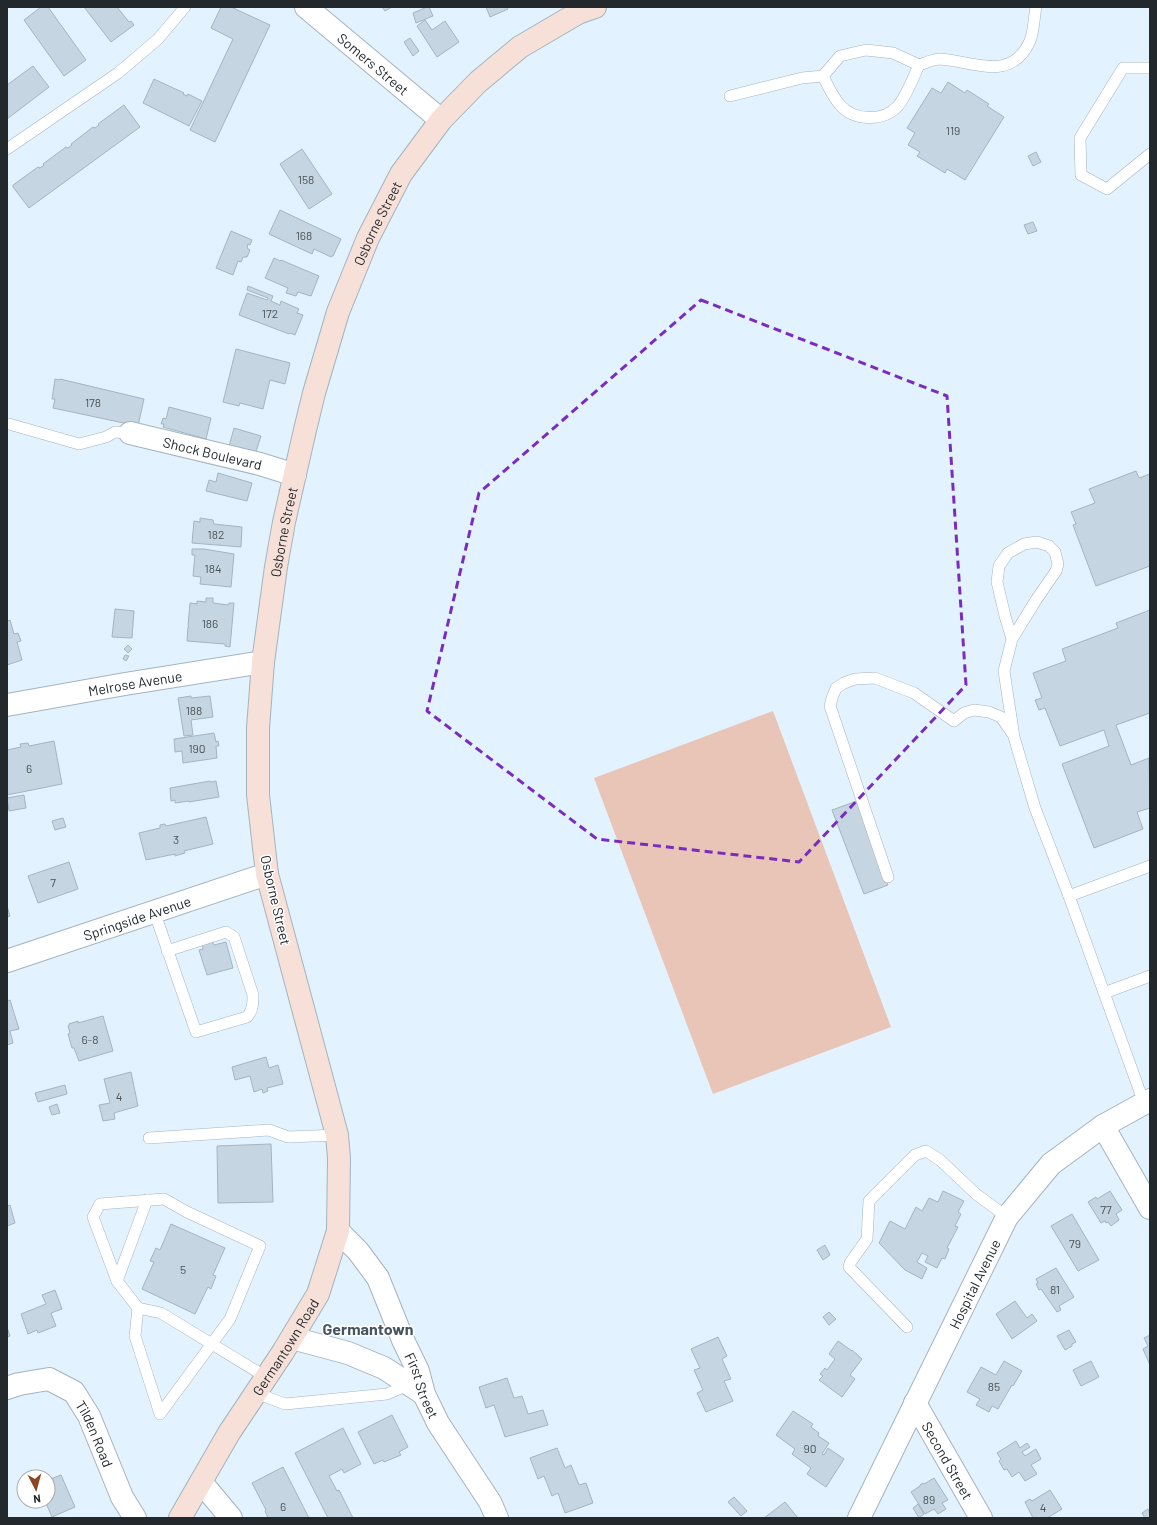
<svg xmlns="http://www.w3.org/2000/svg" width="1157" height="1525" font-family="Barlow,sans-serif">
<style>
.green{fill:#e8c5b7}
.building{fill:#c5d5e1;stroke:#a4b4c0}
.lines{fill:none;stroke-linecap:round;stroke-linejoin:round}
.lane-casing{stroke:#a4b3bf;stroke-width:12}
.street-casing{stroke:#a4b3bf;stroke-width:24}
.secondary-casing{stroke:#a4b3bf;stroke-width:24}
.lane{stroke:#fff;stroke-width:11}
.street{stroke:#fff;stroke-width:22}
.secondary{stroke:#f6e0d7;stroke-width:22}
.marked{fill:none;stroke:#7b2cbf;stroke-width:3;stroke-dasharray:8 5;stroke-linejoin:round}
.labels{text-anchor:middle;dominant-baseline:central;stroke-width:3;stroke-linejoin:round;paint-order:stroke}
.number-label{font-size:12px;fill:#4b5359}
.street-label{font-size:14px;fill:#22282c;stroke:#fff}
.quarter-label{font-size:16px;font-weight:bold;fill:#46545e;stroke:#fff}
</style>
<rect width="100%" height="100%" fill="#e2f3ff"/>
<polygon class="green" points="773,711 891,1027 713,1094 594,778"/>
<g class="building">
<polygon points="41,7 48,7 86,60 64,76 24,20"/>
<polygon points="84,7 117,7 129,22 131,21 134,25 111,42"/>
<polygon points="221,7 231,7 270,25 215,142 190,130 233,39 211,28"/>
<polygon points="382,7 392,7 385,11"/>
<polygon points="427,7 429,7 433,16 416,23 413,13"/>
<polygon points="486,7 507,7 508,9 490,17"/>
<polygon points="425,20 432,30 445,21 459,42 437,57 417,26"/>
<polygon points="410,38 419,51 413,56 404,42"/>
<polygon points="33,66 49,87 7,119 7,85"/>
<polygon points="154,79 184,93 183,94 187,96 188,94 202,101 189,126 143,103"/>
<polygon points="948,82 965,93 967,90 989,104 987,106 1004,117 965,180 947,169 945,173 917,156 920,152 908,145 915,133 907,128 932,88 941,93"/>
<polygon points="124,105 140,127 29,208 13,187 13,185 38,167 40,168 44,165 43,164 66,147 68,148 72,145 71,144 93,127 95,128 99,125 98,124"/>
<polygon points="302,149 332,194 309,209 280,164"/>
<polygon points="1036,152 1041,162 1033,166 1028,156"/>
<polygon points="280,210 341,239 333,256 332,256 331,257 314,249 312,254 269,234"/>
<polygon points="1033,222 1037,231 1028,234 1024,225"/>
<polygon points="231,231 252,240 250,245 248,244 247,248 250,250 247,257 243,257 241,262 238,261 233,275 216,268"/>
<polygon points="274,258 280,261 281,260 319,276 311,296 298,292 296,296 286,293 288,288 265,278"/>
<polygon points="248,286 273,296 271,301 280,305 281,301 299,309 297,313 303,315 295,335 290,333 289,334 239,315 247,293 267,300 268,298 247,290"/>
<polygon points="236,349 290,363 285,384 270,380 263,409 240,403 239,406 223,402"/>
<polygon points="55,379 59,380 60,379 144,399 138,426 53,408 55,399 52,399"/>
<polygon points="169,407 211,418 206,439 163,427 164,424 161,424 163,418 166,419"/>
<polygon points="234,428 261,436 254,458 228,450"/>
<polygon points="1136,471 1139,478 1150,474 1150,566 1096,586 1073,525 1076,524 1071,512 1095,503 1089,489"/>
<polygon points="218,473 252,483 247,501 206,491 209,480 216,482"/>
<polygon points="200,518 213,520 214,524 242,527 241,547 192,543 194,521 200,522"/>
<polygon points="192,549 204,549 234,554 231,587 200,584 201,577 193,576 195,555 192,555"/>
<polygon points="206,598 213,598 213,603 228,605 229,603 234,603 230,647 225,646 225,644 187,641 188,627 189,627 188,626 190,603 197,604 197,601 206,602"/>
<polygon points="115,609 134,611 132,638 112,637"/>
<polygon points="1150,610 1150,713 1116,725 1131,765 1149,758 1150,808 1137,812 1143,829 1094,848 1062,764 1109,746 1104,730 1060,746 1045,708 1039,710 1035,700 1042,698 1033,673 1066,661 1062,649 1118,628 1116,623"/>
<polygon points="10,620 14,634 18,633 21,641 17,642 22,660 7,665 7,621"/>
<polygon points="128,645 132,649 128,653 124,649"/>
<polygon points="125,655 129,656 126,661 123,659"/>
<polygon points="191,696 191,698 210,696 213,717 191,720 193,735 184,736 178,698"/>
<polygon points="214,733 216,742 218,741 219,746 216,746 217,758 183,763 182,751 175,752 174,739"/>
<polygon points="54,741 62,784 7,795 7,750 21,747 20,744 28,743 29,746"/>
<polygon points="210,781 211,782 216,781 219,797 189,802 189,801 175,803 175,800 171,801 170,788"/>
<polygon points="24,795 26,808 9,811 7,798"/>
<polygon points="857,801 888,885 864,894 832,810"/>
<polygon points="206,817 213,844 184,851 185,853 175,856 175,854 146,860 139,833 160,828 160,825 165,824 166,826"/>
<polygon points="63,818 66,827 55,830 52,821"/>
<polygon points="69,862 78,889 38,903 28,876"/>
<polygon points="7,906 10,916 7,917"/>
<polygon points="211,939 214,945 226,942 233,968 207,975 199,950 203,949 202,942"/>
<polygon points="10,1000 19,1029 10,1031 13,1043 7,1045 7,1001"/>
<polygon points="103,1016 113,1051 79,1061 74,1048 72,1048 68,1034 70,1033 68,1026 69,1026 69,1024 78,1021 78,1023"/>
<polygon points="266,1057 269,1068 278,1065 283,1084 267,1088 268,1091 263,1093 262,1089 254,1092 250,1076 235,1080 232,1067"/>
<polygon points="131,1072 138,1106 114,1113 115,1119 103,1121 99,1105 110,1103 104,1079"/>
<polygon points="65,1085 67,1094 38,1102 35,1093"/>
<polygon points="57,1104 60,1113 52,1115 49,1107"/>
<polygon points="271,1144 273,1202 218,1203 217,1146"/>
<polygon points="943,1191 964,1201 958,1212 961,1214 955,1226 958,1227 947,1248 949,1249 945,1259 942,1258 937,1268 925,1262 928,1256 922,1253 917,1262 927,1268 922,1279 905,1270 879,1243 890,1221 905,1229 916,1207 922,1211 929,1198 938,1202"/>
<polygon points="1110,1191 1122,1210 1116,1214 1119,1220 1111,1226 1108,1222 1106,1223 1105,1221 1101,1223 1088,1202 1096,1197 1097,1199"/>
<polygon points="10,1205 15,1223 7,1226 7,1206"/>
<polygon points="1072,1214 1099,1260 1078,1271 1051,1226"/>
<polygon points="171,1224 225,1248 213,1275 216,1276 211,1289 208,1287 195,1314 142,1289 154,1262 150,1261 156,1248 160,1250"/>
<polygon points="825,1245 830,1255 823,1260 817,1250"/>
<polygon points="1056,1268 1074,1297 1059,1306 1061,1310 1057,1312 1041,1289 1039,1290 1036,1284 1038,1283 1036,1279"/>
<polygon points="55,1290 62,1309 51,1313 56,1326 38,1333 37,1330 28,1334 21,1314 46,1304 42,1295"/>
<polygon points="1015,1301 1027,1318 1032,1314 1037,1321 1012,1339 996,1314"/>
<polygon points="829,1312 836,1319 829,1325 823,1317"/>
<polygon points="7,1327 10,1336 7,1337"/>
<polygon points="1069,1330 1076,1342 1072,1344 1072,1346 1065,1350 1057,1336"/>
<polygon points="1150,1335 1150,1365 1143,1349 1148,1346 1144,1338"/>
<polygon points="718,1337 727,1356 722,1359 731,1379 724,1381 733,1401 706,1412 697,1393 703,1390 694,1370 700,1368 691,1349"/>
<polygon points="838,1341 852,1351 852,1350 862,1359 850,1375 855,1379 842,1397 819,1380 823,1376 820,1374 825,1368 827,1370 835,1359 829,1354"/>
<polygon points="1004,1361 1022,1371 1013,1386 1012,1385 998,1409 992,1406 989,1412 976,1405 980,1399 967,1392 981,1367 996,1375"/>
<polygon points="1091,1361 1099,1377 1081,1386 1073,1370"/>
<polygon points="507,1378 514,1398 522,1396 528,1414 543,1410 548,1425 505,1437 494,1405 486,1408 479,1387"/>
<polygon points="793,1411 813,1424 811,1427 819,1433 818,1436 829,1443 822,1454 824,1455 828,1448 844,1459 826,1487 807,1474 811,1468 792,1454 795,1449 776,1435"/>
<polygon points="392,1415 408,1447 399,1452 401,1455 384,1462 383,1460 374,1464 358,1432"/>
<polygon points="343,1428 361,1464 344,1473 342,1469 329,1476 337,1491 339,1490 353,1518 328,1518 295,1453"/>
<polygon points="1016,1441 1020,1448 1027,1443 1030,1447 1022,1452 1025,1456 1036,1449 1041,1459 1031,1465 1037,1474 1025,1481 1019,1472 1012,1477 1007,1469 1004,1470 999,1461 1001,1459 997,1453"/>
<polygon points="557,1448 565,1468 571,1465 579,1485 586,1483 593,1503 565,1513 558,1493 552,1496 544,1476 538,1479 530,1458"/>
<polygon points="283,1467 309,1518 268,1518 265,1511 266,1510 252,1483"/>
<polygon points="61,1475 75,1507 52,1517 45,1501 48,1501 48,1480"/>
<polygon points="934,1478 948,1500 942,1503 946,1509 938,1514 934,1509 925,1514 911,1492 920,1486 920,1485 923,1483 924,1484"/>
<polygon points="1050,1490 1062,1509 1047,1518 1033,1518 1025,1502 1030,1499 1032,1501"/>
<polygon points="734,1497 747,1511 741,1516 728,1502"/>
<polygon points="785,1502 798,1518 764,1518"/>
<polygon points="918,1504 924,1514 919,1518 913,1508"/>
<polygon points="1148,1509 1150,1513 1150,1518 1145,1518 1142,1513"/>
</g>
<g class="lines">
<defs>
<g id="lane">
<polyline points="1150,68 1123,68 1080,138 1081,175 1107,189 1150,154"/>
<polyline points="823,76 840,56 866,50 893,53 919,65"/>
<path d="M 730,96 L 802,78 L 823,76 C 828,86 832,96 840,105 C 854,121 883,122 898,106 C 907,95 913,78 919,65 C 925,63 934,59 940,59 C 974,61 1011,83 1030,41 C 1034,31 1034,17 1036,7"/>
<polyline points="7,149 118,73 158,39 185,7"/>
<polyline points="9,424 79,444 106,437 115,432 130,433"/>
<polyline points="1012,639 1005,616 997,582 999,566 1008,553 1024,544 1037,542 1049,546 1055,552 1058,564 1056,571 1036,600 1012,639 1004,671 1014,737 1035,808 1069,896 1144,1103"/>
<polyline points="888,877 830,706 832,698 836,688 844,683 855,679 875,678 914,693 954,721 964,713 974,710 989,712 1001,717 1012,733"/>
<polyline points="1069,896 1150,866"/>
<path d="M 154,911 L 196,1032 L 247,1017 C 253,1010 253,1004 253,995 L 234,937 L 226,932 L 167,951"/>
<polyline points="1104,993 1150,976"/>
<polyline points="149,1138 269,1130 288,1137 337,1135"/>
<polyline points="117,1281 147,1200"/>
<polyline points="138,1308 117,1281 93,1217 100,1204 164,1199 187,1212 260,1246 230,1319 160,1414 135,1336 138,1308 161,1313 266,1377"/>
<polyline points="907,1327 849,1267 850,1263 867,1239 869,1201 915,1155 926,1151 940,1160 976,1194 1007,1217"/>
<polyline points="256,1393 285,1404 387,1394 410,1384"/>
</g>
<g id="street">
<path id="s1" d="M 306,7 L 441,120"/>
<path id="s2" d="M 130,433 L 260,464 L 295,475"/>
<path id="s3" d="M 7,705 L 125,684 L 263,662"/>
<path id="s4" d="M 7,961 L 267,874"/>
<polyline points="1103,1126 1150,1208"/>
<path id="s5" d="M 338,1231 L 358,1251 L 378,1278 L 403,1340 L 418,1371 L 424,1394 L 438,1423 L 490,1502 L 497,1518"/>
<polyline points="292,1338 348,1353 384,1368 424,1394"/>
<path id="s6" d="M 7,1388 L 19,1384 L 49,1379 L 74,1392 L 89,1416 L 122,1497 L 135,1518"/>
<path id="s7" d="M 915,1403 L 981,1518"/>
<polyline points="201,1482 231,1518"/>
<path id="s8" d="M 859,1518 L 1007,1217 L 1051,1164 L 1103,1126 L 1150,1100"/>
</g>
<g id="secondary">
<path id="s9" d="M 180,1518 L 229,1433 L 283,1352 L 318,1294 L 338,1231 L 339,1158 L 337,1135 L 267,874 L 258,795 L 258,728 L 263,662 L 276,567 L 284,522 L 305,430 L 314,393 L 338,312 L 368,238 L 401,174 L 441,120 L 478,82 L 520,47 L 578,13 L 595,7"/>
</g>
</defs>
<use href="#lane" class="lane-casing"/>
<use href="#street" class="street-casing"/>
<use href="#secondary" class="secondary-casing"/>
<use href="#lane" class="lane"/>
<use href="#street" class="street"/>
<use href="#secondary" class="secondary"/>
</g>
<path class="marked" d="M 701,300 L 947,396 L 966,685 L 799,862 L 597,839 L 427,711 L 479,493 Z"/>
<g class="labels">
<g class="number-label">
<text x="953" y="130">119</text>
<text x="306" y="179">158</text>
<text x="304" y="235">168</text>
<text x="270" y="313">172</text>
<text x="93" y="402">178</text>
<text x="216" y="534">182</text>
<text x="213" y="568">184</text>
<text x="210" y="623">186</text>
<text x="194" y="710">188</text>
<text x="197" y="748">190</text>
<text x="29" y="768">6</text>
<text x="176" y="839">3</text>
<text x="53" y="882">7</text>
<text x="90" y="1039">6-8</text>
<text x="119" y="1096">4</text>
<text x="1106" y="1209">77</text>
<text x="1075" y="1243">79</text>
<text x="183" y="1269">5</text>
<text x="1055" y="1289">81</text>
<text x="994" y="1386">85</text>
<text x="810" y="1448">90</text>
<text x="929" y="1499">89</text>
<text x="283" y="1506">6</text>
<text x="1043" y="1507">4</text>
</g>
<g class="street-label">
<text stroke="none"><textPath href="#s1" startOffset="88">Somers Street</textPath></text>
<text stroke="none"><textPath href="#s9" startOffset="1364">Osborne Street</textPath></text>
<text stroke="none"><textPath href="#s2" startOffset="85">Shock Boulevard</textPath></text>
<text stroke="none"><textPath href="#s9" startOffset="1040">Osborne Street</textPath></text>
<text stroke="none"><textPath href="#s3" startOffset="130">Melrose Avenue</textPath></text>
<text transform="translate(276 900) rotate(77)">Osborne Street</text>
<text stroke="none"><textPath href="#s4" startOffset="137">Springside Avenue</textPath></text>
<text stroke="none"><textPath href="#s8" startOffset="261">Hospital Avenue</textPath></text>
<text stroke="none"><textPath href="#s9" startOffset="201">Germantown Road</textPath></text>
<text stroke="none"><textPath href="#s5" startOffset="178">First Street</textPath></text>
<text stroke="none"><textPath href="#s6" startOffset="118">Tilden Road</textPath></text>
<text stroke="none"><textPath href="#s7" startOffset="66">Second Street</textPath></text>
</g>
<g class="quarter-label">
<text x="368" y="1328">Germantown</text>
</g>
</g>
<rect width="1157" height="1525" fill="none" stroke="#22282c" stroke-width="16"/>
<g transform="translate(36 1489) rotate(174)"><circle r="19" fill="#ffffff" stroke="#a7a9ab"/>
<path d="M0-3L7 15L0 10L-7 15Z" fill="#8c4425"/>
<text y="-6" font-size="11" font-weight="bold" text-anchor="middle" fill="#22282c">N</text>
</g>
</svg>
